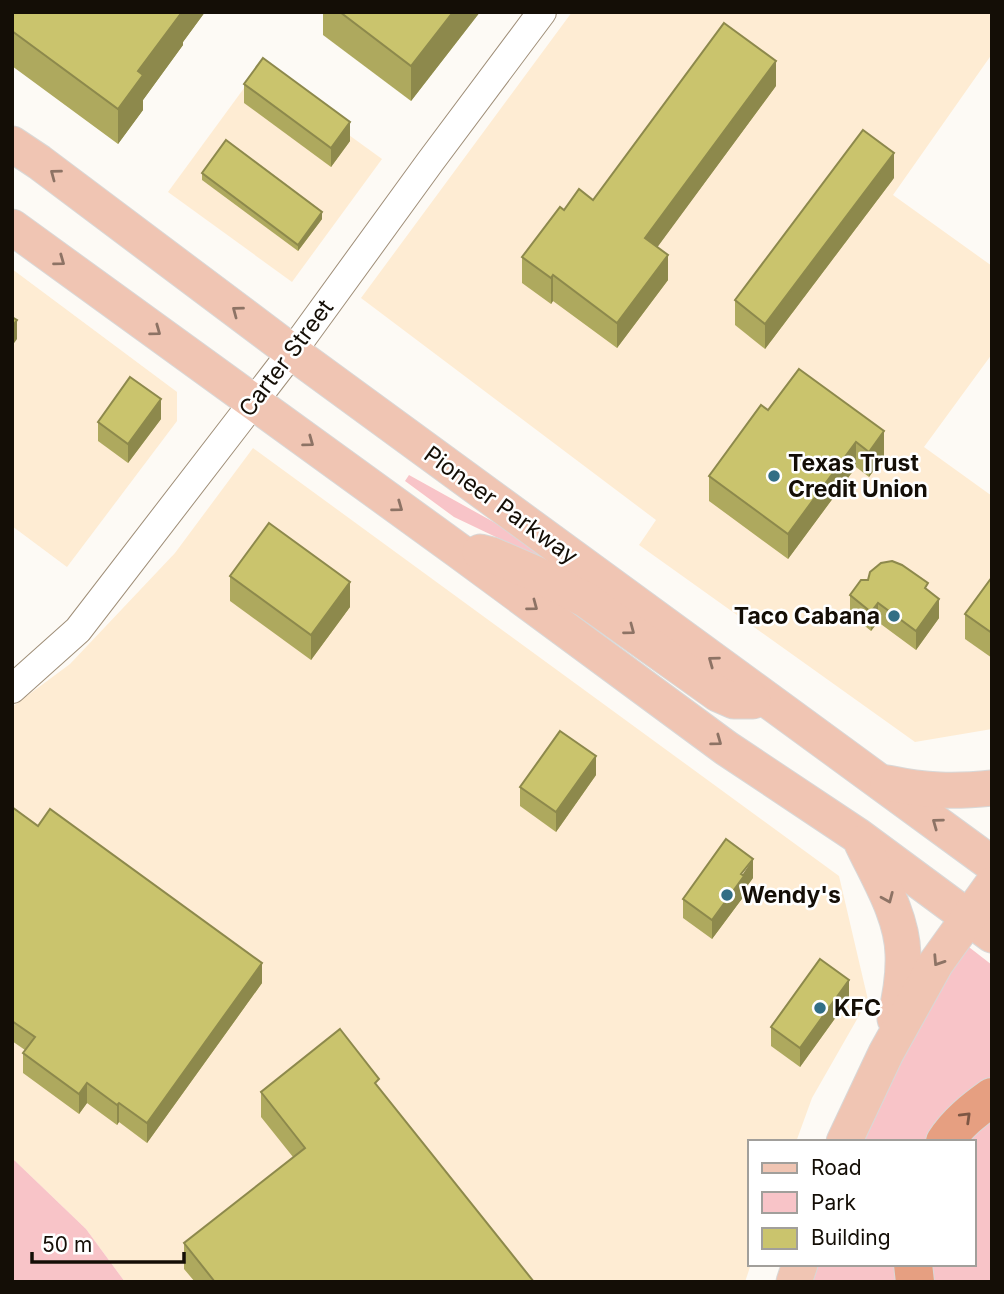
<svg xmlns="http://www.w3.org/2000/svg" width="1004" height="1294" font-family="Inter,sans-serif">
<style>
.built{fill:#feecd3}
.green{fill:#f8c4c8}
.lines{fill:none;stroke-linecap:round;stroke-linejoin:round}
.tertiary-casing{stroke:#9f8e78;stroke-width:30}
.primary-casing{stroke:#d9d8d7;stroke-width:37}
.motorway-casing{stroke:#d9d8d7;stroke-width:40}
.tertiary{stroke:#fff;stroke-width:28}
.primary{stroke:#f0c5b3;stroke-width:35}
.motorway{stroke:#e69f81;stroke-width:38}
.wall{fill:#aea95e}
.shaded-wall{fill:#8d894c}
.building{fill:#cac46d;stroke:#8d894c;stroke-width:2}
.oneway{stroke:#8d7365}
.oneway2{stroke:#7d5644}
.poi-dot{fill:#326e85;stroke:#fff;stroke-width:2.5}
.labels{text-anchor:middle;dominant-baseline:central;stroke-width:5;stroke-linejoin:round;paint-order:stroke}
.street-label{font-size:23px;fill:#140e06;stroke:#fff}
.poi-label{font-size:23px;font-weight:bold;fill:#140e06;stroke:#fff;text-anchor:start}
</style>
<rect width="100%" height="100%" fill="#fdfaf5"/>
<g class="built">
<polygon points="572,12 992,12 992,54 893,195 992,266 992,354 924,447 992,496 992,729 915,742 639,545 656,520 361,298"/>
<polygon points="258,69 382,159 292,282 168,192"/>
<polygon points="12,269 177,392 177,421 67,567 12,526"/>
<polygon points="253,448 839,876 868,1000 812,1098 796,1142 750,1142 751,1264 745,1282 125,1282 86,1229 12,1158 12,707 70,664 175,553"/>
</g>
<g class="green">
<polygon points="409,475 508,530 554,561 551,567 523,550 454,517 405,481"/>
<polygon points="965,944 992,965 992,1082 928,1142 860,1142 910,1038"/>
<polygon points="992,1108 992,1282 929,1282 925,1264 974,1264 974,1142 956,1142"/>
<polygon points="12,1158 86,1229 125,1282 12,1282"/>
<polygon points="814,1264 904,1264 907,1282 810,1282"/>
</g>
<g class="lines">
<defs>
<polyline id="tertiary" points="12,689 78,630 292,352 430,162 542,12"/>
<g id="primary">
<polyline points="12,144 39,162 292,352 992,864"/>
<polyline points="12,227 459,551 726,748 858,836 992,935"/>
<polyline points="480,552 492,555 534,573 586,600 718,694 734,701 753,701"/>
<path d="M 888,783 C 926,791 953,792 992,788"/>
<path d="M 862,843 C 878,877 902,915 903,954 C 904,976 900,998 895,1019"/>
<polyline points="844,1142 886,1053 936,963 992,885"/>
<polyline points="794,1282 800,1264"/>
</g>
<g id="motorway">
<path d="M 945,1142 C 957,1123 974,1110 992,1097"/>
<polyline points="913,1264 915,1282"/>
</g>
</defs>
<use href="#tertiary" class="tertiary-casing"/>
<use href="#primary" class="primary-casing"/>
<use href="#motorway" class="motorway-casing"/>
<use href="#tertiary" class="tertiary"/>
<use href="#primary" class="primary"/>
<use href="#motorway" class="motorway"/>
</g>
<g class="wall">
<polygon points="12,12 205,12 183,42 183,45 143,100 143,110 118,144 12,66"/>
<polygon points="323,12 480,12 411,101 323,35"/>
<polygon points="244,84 350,141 331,167 244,103"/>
<polygon points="776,86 657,247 668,280 617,348 553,301 551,304 522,283 522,257 564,210 593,200"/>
<polygon points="202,173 322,219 298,251 202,180"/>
<polygon points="894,178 765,349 735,325 735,300"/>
<polygon points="799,369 884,456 869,477 856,467 788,559 709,501 709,476 768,410"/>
<polygon points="161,419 128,463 98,441 98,422"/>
<polygon points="230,576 350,607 311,660 230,601"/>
<polygon points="992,577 992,658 965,639 965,614"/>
<polygon points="868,580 928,591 939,618 916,650 878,622 871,631 850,614 850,595"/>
<polygon points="596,775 556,832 520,806 520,787"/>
<polygon points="12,807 262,983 147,1143 119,1122 117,1125 87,1103 79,1114 23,1073 23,1053 25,1050 12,1041"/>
<polygon points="753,878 744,890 744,896 712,939 683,918 683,899"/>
<polygon points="849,999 800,1067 771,1046 771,1027"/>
<polygon points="379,1088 534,1282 195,1282 184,1269 184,1243 293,1157 261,1117 261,1092"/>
</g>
<g class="shaded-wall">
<polygon points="182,12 205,12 183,42 183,45 143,100 143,110 118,144 118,109 138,71"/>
<polygon points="453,12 480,12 411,101 411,66"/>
<polygon points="776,61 776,86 645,264 645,238"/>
<polygon points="350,122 350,141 331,167 331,148"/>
<polygon points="894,153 894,178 765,349 765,324"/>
<polygon points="322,212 322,219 298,251 298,245"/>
<polygon points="668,255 668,280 617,348 617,323"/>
<polygon points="553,275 553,301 551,304 551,278"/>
<polygon points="17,320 17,339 12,346 12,327"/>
<polygon points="161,399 161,419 128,463 128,444"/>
<polygon points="884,431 884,456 869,477 869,452"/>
<polygon points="856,442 856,467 788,559 788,534"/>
<polygon points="350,582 350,607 311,660 311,635"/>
<polygon points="939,599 939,618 916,650 916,631"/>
<polygon points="878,603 878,622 871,631 871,612"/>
<polygon points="596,756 596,775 556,832 556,812"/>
<polygon points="753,859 753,878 744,890 744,896 712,939 712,920"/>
<polygon points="262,963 262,983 147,1143 147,1123"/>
<polygon points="849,980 849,999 800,1067 800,1048"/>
<polygon points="87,1083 87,1103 79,1114 79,1094"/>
<polygon points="119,1103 119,1122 117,1125 117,1105"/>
</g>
<g class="building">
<polygon points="12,12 182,12 138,71 143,75 118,109 12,31"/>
<polygon points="340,12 453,12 411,66"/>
<polygon points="724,23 776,61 645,238 668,255 617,323 553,275 551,278 522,257 560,207 564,210 579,189 593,200"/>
<polygon points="263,58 350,122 331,148 244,84"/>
<polygon points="863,130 894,153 765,324 735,300"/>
<polygon points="226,140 322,212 298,245 202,173"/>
<polygon points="12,317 17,320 12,327"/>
<polygon points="799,369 884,431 869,452 856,442 788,534 709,476 761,405 768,410"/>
<polygon points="130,377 161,399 128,444 98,422"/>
<polygon points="269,523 350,582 311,635 230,576"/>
<polygon points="892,561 902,565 928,583 925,588 939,599 916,631 878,603 871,612 850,595 861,580 868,580 870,572 881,563"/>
<polygon points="992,577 992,633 965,614"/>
<polygon points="560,731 596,756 556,812 520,787"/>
<polygon points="12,807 38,826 50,809 262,963 147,1123 119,1103 117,1105 87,1083 79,1094 23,1053 35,1037 12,1021"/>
<polygon points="726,839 753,859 741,874 744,876 712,920 683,899"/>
<polygon points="820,959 849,980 800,1048 771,1027"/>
<polygon points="340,1029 379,1079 375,1083 534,1282 215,1282 184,1243 305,1148 261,1092"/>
</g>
<defs><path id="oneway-chevron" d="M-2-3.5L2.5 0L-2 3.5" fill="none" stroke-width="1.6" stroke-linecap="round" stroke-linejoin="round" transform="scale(1.75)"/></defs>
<g class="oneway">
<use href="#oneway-chevron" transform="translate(55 174) rotate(-143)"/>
<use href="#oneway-chevron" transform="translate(60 261) rotate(36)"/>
<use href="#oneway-chevron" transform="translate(237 311) rotate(-143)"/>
<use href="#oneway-chevron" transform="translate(156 331) rotate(36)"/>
<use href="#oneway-chevron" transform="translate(309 442) rotate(36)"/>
<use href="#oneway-chevron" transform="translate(398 507) rotate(36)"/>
<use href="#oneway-chevron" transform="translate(533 606) rotate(37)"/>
<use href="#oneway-chevron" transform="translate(630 630) rotate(37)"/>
<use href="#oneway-chevron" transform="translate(713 661) rotate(-144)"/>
<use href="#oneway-chevron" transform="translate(717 741) rotate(36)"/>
<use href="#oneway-chevron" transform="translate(937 823) rotate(-144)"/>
<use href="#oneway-chevron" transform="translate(888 898) rotate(67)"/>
<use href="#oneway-chevron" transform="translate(938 961) rotate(123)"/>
</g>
<use class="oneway2" href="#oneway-chevron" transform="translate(966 1117) rotate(-44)"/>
<g class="poi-dot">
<circle cx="774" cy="476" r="7"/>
<circle cx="894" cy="616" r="7"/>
<circle cx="727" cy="895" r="7"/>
<circle cx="820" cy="1008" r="7"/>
</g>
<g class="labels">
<g class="street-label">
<text transform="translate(286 358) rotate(-53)">Carter Street</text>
<text transform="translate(501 505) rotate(36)">Pioneer Parkway</text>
</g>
<g class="poi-label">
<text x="788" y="463">Texas Trust<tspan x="788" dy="26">Credit Union</tspan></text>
<text x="880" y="616" text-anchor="end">Taco Cabana</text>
<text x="741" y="895">Wendy's</text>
<text x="834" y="1008">KFC</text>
</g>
</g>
<rect width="1004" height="1294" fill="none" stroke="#140e06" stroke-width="28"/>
<rect x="748" y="1140" width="228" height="126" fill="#ffffff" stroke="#a19f9b" stroke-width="2"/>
<rect x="762" y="1163" width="35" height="10" fill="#f0c5b3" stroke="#a19f9b" stroke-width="2"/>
<text x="811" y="1175" font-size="21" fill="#140e06">Road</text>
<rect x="762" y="1192" width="35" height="21" fill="#f8c4c8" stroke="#a19f9b" stroke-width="2"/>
<text x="811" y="1210" font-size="21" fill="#140e06">Park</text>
<rect x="762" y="1228" width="35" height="21" fill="#cac46d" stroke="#a19f9b" stroke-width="2"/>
<text x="811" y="1245" font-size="21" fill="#140e06">Building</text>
<path d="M32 1252v10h152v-10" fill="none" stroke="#140e06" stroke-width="3.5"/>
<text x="42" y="1252" font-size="21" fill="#140e06" stroke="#ffffff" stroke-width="5" paint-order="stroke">50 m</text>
</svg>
